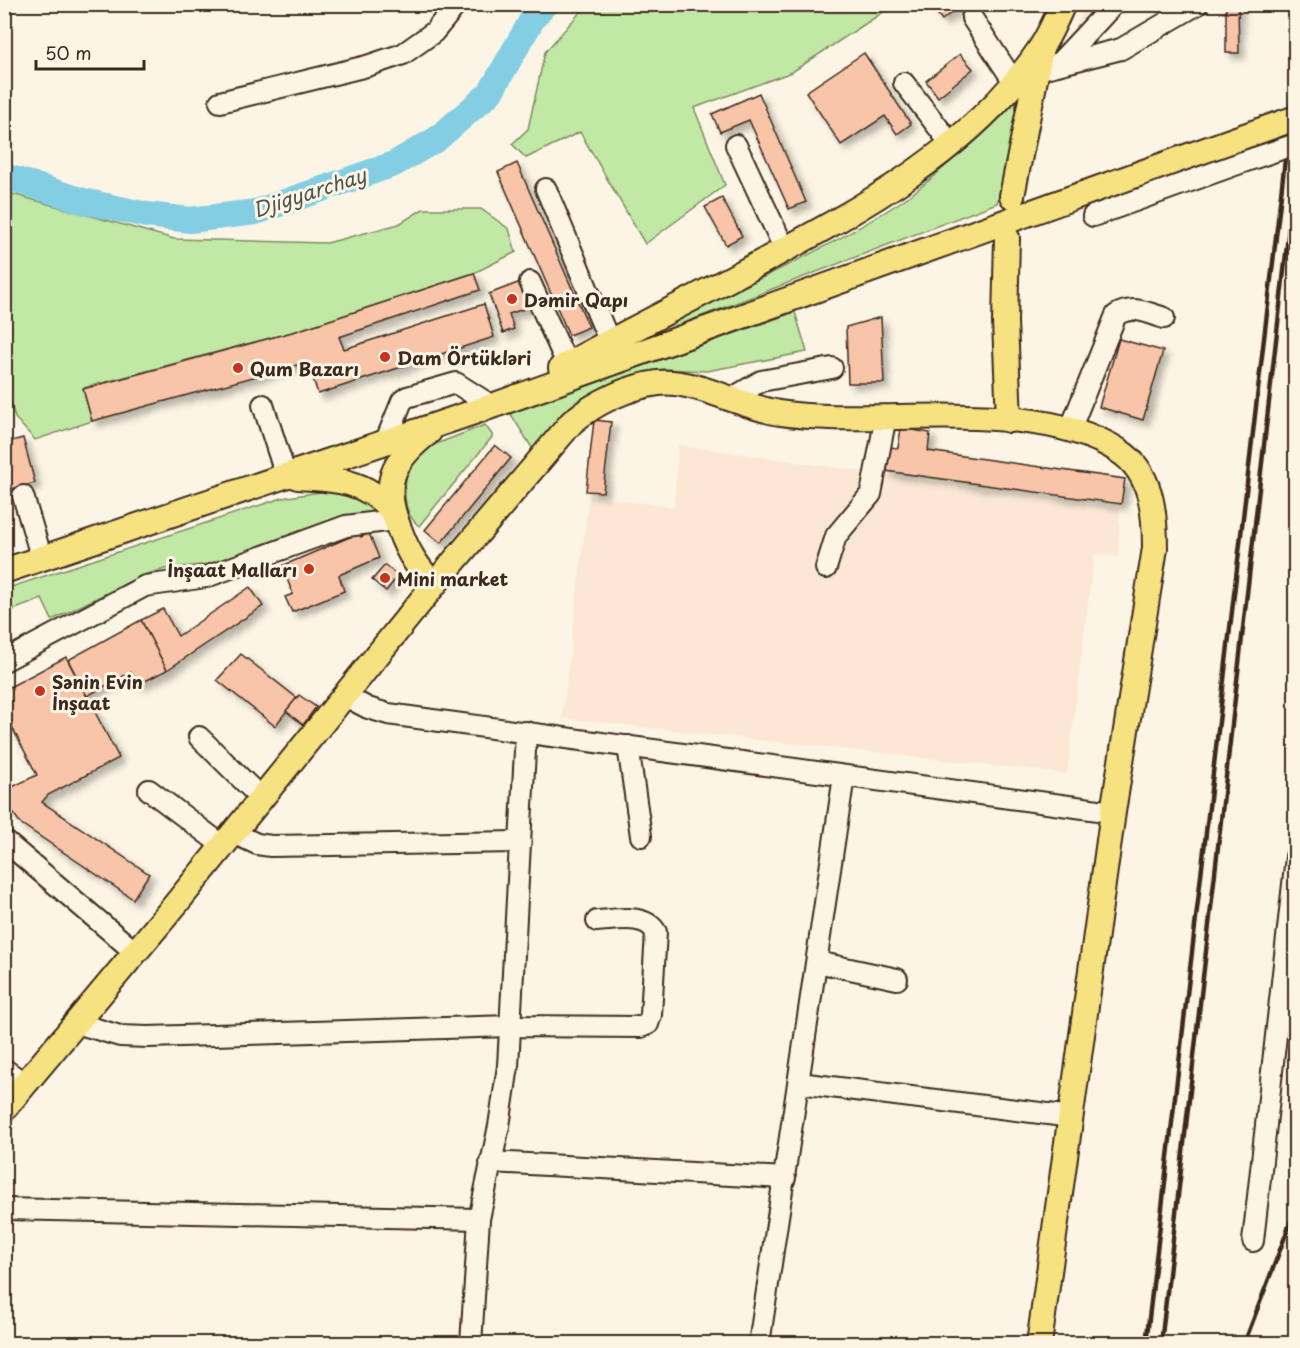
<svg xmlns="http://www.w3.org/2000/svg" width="1300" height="1348" font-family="'Playpen Sans',sans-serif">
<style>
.built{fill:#fbe7d3}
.green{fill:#c1e9a5;stroke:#7e8a62;stroke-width:1.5}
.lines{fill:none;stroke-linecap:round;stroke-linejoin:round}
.river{stroke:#83cee3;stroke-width:26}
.building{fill:#f8c5a8;stroke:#3b2a1e;stroke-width:1.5;filter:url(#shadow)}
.minor-casing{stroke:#3b2a1e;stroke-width:24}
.major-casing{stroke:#3b2a1e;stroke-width:28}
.minor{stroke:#fcf5e5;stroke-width:20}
.major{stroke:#f7e281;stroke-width:24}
.rail{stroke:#3b2a1e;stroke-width:4.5}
.minor-bridge-casing{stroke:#3b2a1e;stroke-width:24;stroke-linecap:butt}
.major-bridge-casing{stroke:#3b2a1e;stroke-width:28;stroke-linecap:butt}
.minor-bridge{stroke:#fcf5e5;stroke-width:20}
.major-bridge{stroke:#f7e281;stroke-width:24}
.poi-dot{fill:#c8321e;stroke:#fcf5e5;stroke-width:2}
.labels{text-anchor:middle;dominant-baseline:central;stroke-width:6;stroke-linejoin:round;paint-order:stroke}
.poi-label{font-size:18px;font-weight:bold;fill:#3b2a1e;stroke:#fcf5e5;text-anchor:start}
.water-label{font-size:20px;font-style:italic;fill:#4d534f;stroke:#fcf5e5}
</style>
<defs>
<filter id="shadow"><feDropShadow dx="5.5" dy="5.5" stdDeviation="3" flood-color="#0004"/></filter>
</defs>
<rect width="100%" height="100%" fill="#fcf5e5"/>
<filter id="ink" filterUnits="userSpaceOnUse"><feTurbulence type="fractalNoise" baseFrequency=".0167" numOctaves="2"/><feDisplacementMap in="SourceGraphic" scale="12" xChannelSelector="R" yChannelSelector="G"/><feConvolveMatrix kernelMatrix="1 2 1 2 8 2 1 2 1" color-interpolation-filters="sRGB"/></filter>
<g filter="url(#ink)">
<g class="built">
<polygon points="1086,5 1129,5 1076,53 1067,43"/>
<polygon points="678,445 1120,508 1118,557 1094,554 1067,774 562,718 589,496 674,507"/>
</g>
<g class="green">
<polygon points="592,5 592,4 894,5 792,72 694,108 725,185 645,244 580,132 526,158 512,144 528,129 545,52 583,9"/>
<path d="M 1013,100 L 1019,109 L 997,203 L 644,338 C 729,290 821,255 902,201 C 943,173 977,135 1013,100 Z"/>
<polygon points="5,192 174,239 327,243 399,224 423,209 481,209 509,229 516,252 474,273 296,331 83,388 92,421 35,440 15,418 5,382"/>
<polygon points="795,312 807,352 707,371 663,369 609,386 586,396 569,410 534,451 510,413"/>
<path d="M 485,425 L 493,436 L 419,526 C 401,512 404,487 408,467 L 426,448 Z"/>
<polygon points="333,490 359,496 375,507 377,513 339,517 217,563 165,569 143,575 52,620 42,599 5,613 5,589 282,498"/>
</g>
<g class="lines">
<polyline class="river" points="4,176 83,201 147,215 190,220 256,212 394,164 437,139 490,93 533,18 545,4"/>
</g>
<g class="building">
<polygon points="930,4 962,4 942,20"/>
<polygon points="1226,4 1238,4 1239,53 1226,53"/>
<polygon points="864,53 911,124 897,134 885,116 841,145 806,92"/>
<polygon points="960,54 973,69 938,97 926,81"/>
<polygon points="759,93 806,202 789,209 749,120 720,132 712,114"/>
<polygon points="517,163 589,327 569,335 498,172"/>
<polygon points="722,198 742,236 726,245 705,207"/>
<polygon points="474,273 480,290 339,337 344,349 484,304 494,337 318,394 308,362 92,421 83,389 296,331"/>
<polygon points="523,281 532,306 509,314 514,329 503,333 489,294"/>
<polygon points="881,317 884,383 848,383 846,327"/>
<polygon points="1119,339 1163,351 1143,420 1099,407"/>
<polygon points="594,420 611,422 603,492 586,491"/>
<polygon points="901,428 930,433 928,451 1125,479 1121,504 886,471 889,447 898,448"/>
<polygon points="23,438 35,483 4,491 4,443"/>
<polygon points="495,445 511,458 441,543 425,530"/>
<polygon points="359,533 361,537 369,533 379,558 339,575 344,591 292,612 285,597 293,594 282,566"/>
<polygon points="385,565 398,576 386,591 372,580"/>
<polygon points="250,587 263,606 167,670 141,620 163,609 178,636"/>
<polygon points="141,620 167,670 137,685 131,672 87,696 68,660"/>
<polygon points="241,654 297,698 275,726 217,680"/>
<polygon points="66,657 119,758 48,795 42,802 149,874 133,899 20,823 4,799 4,791 37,775 4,712 4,690"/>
<polygon points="299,695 316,707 303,725 286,711"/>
</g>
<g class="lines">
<defs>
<g id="minor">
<polyline points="972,18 1014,82"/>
<polyline points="1057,65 1114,4"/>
<polyline points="1037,70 1121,49 1198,4"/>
<polyline points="904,83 951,144"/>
<polyline points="220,102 367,66 403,54 434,32 457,4"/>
<polyline points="736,145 785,250"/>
<polyline points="546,189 610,343"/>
<polyline points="1093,216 1246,161"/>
<polyline points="530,282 567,364"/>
<polyline points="729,400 761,381 832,368"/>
<polyline points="263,405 286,476"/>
<path d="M 1070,430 L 1116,315 C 1133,305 1146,312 1164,318"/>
<polyline points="385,443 402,401 407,397 456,383 492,406"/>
<polyline points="23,496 42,559"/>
<polyline points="826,568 836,536 871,494 886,416"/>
<polyline points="4,661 145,586 206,577 346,526 395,520"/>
<polyline points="345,696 368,708 388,714 1113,812"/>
<polyline points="199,737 261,798"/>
<polyline points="628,746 641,836"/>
<polyline points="149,790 222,845"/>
<polyline points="233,833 257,844 271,846 521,842"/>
<polyline points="6,842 135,952"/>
<polyline points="817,962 897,979"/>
<path d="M 76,1023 L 120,1036 L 148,1037 L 511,1026 L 641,1027 L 648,1024 L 651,1015 L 656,932 C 645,913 617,920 597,921"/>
<polyline points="4,1069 25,1084"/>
<polyline points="799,1083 1072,1117"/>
<polyline points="490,1162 785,1178"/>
<polyline points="4,1209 479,1219"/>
<polyline points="1253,1241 1296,857"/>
<polyline points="471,1344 479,1219 499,1126 508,1066 526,732"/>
<polyline points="759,1344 844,776"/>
</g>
<g id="major">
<polyline points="1012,196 1040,54"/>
<polyline points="1007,238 1005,322 1009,420"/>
<path d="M 561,368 C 626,332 693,299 758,264 C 861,209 973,149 1040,49 C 1049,36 1056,19 1063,4"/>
<path d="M 429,432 C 390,462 381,485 400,531 C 408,553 418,568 434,585"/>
<path d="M 298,477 C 334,479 365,480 390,509"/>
<polyline points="4,571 492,406 1236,139"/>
<path d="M 4,1109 L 175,905 L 434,585 L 572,422 C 595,403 627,387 658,383 C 695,379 740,407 780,413 C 879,428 1034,395 1119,451 C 1152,472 1155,513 1155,548 L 1113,812 L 1039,1344"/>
</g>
</defs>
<use href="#minor" class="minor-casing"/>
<use href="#major" class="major-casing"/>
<use href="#minor" class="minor"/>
<use href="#major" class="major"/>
<g class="rail">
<polyline points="1146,1344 1296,66"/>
<polyline points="1161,1344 1296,166"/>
<polyline points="1244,1344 1296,1208"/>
</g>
<defs>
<polyline id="minor-bridge" points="1246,161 1296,144"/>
<polyline id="major-bridge" points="1236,139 1296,118"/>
</defs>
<use href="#minor-bridge" class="minor-bridge-casing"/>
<use href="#major-bridge" class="major-bridge-casing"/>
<use href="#minor-bridge" class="minor-bridge"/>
<use href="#major-bridge" class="major-bridge"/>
</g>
</g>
<g class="poi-dot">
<circle cx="512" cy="299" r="6"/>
<circle cx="385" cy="357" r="6"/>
<circle cx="238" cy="368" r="6"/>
<circle cx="309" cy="569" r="6"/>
<circle cx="385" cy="578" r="6"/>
<circle cx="40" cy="691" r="6"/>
</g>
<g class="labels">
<g class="poi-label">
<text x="524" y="299">Dəmir Qapı</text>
<text x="397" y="357">Dam Örtükləri</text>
<text x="250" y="368">Qum Bazarı</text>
<text x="297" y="569" text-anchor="end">İnşaat Malları</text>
<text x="397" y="578">Mini market</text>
<text x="52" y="681">Sənin Evin<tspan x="52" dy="21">İnşaat</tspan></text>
</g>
<g class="water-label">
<text transform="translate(309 192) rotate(-18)">Djigyarchay</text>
</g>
</g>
<rect width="1300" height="1348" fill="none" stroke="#fcf5e5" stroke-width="24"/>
<rect x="12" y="12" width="1276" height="1324" fill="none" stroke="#3b2a1e" stroke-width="2" filter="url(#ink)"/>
<path d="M36 60v9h108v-9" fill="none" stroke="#3b2a1e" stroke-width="3"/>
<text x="45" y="60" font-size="18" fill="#3b2a1e" stroke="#fcf5e5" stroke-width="4.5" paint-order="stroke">50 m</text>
</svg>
